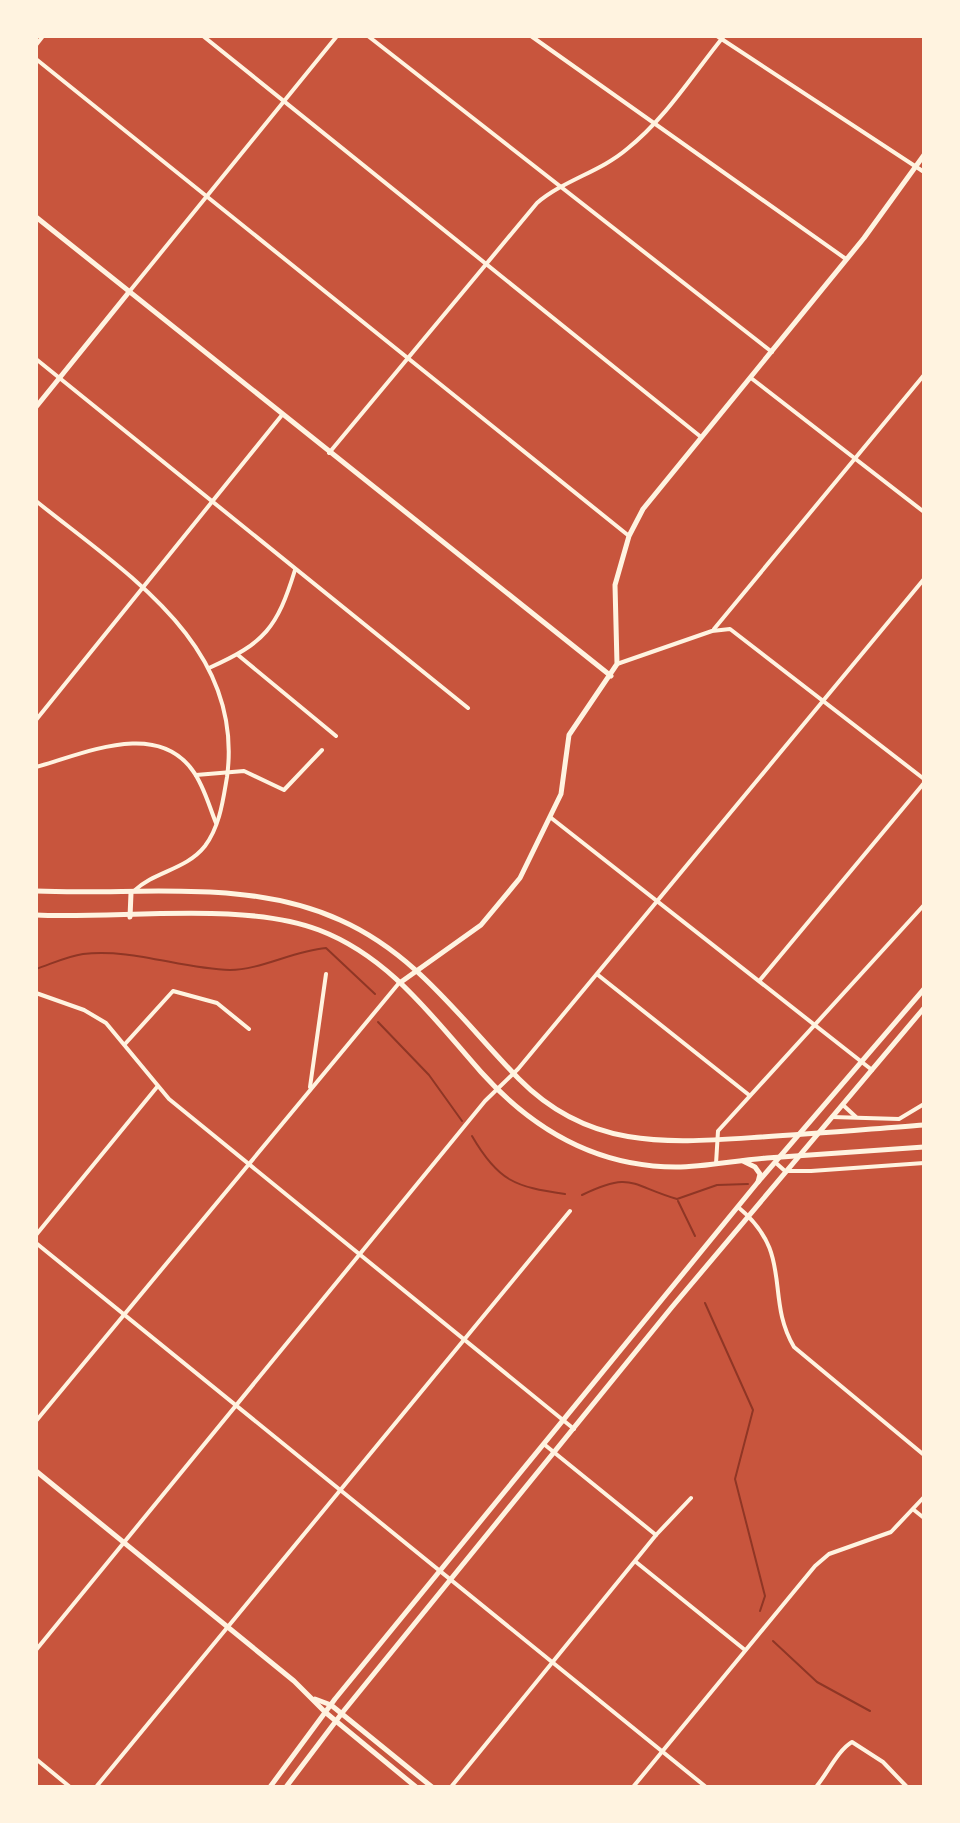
<svg xmlns="http://www.w3.org/2000/svg" width="960" height="1823" font-family="'Playfair Display',serif">
<style>
.lines{fill:none;stroke-linecap:round;stroke-linejoin:round}
.stream{stroke:#8f3625;stroke-width:2}
.minor{stroke:#fff3e0;stroke-width:4}
.tertiary{stroke:#fff3e0;stroke-width:5}
.secondary{stroke:#fff3e0;stroke-width:5}
</style>
<rect width="100%" height="100%" fill="#c8553d"/>
<g class="lines">
<g class="stream">
<path d="M 36,969 C 51,964 68,956 83,954 C 132,948 182,969 230,970 C 260,970 293,951 326,948 L 375,994"/>
<polyline points="378,1022 429,1075 462,1121"/>
<path d="M 472,1136 C 498,1181 515,1187 565,1194"/>
<path d="M 582,1195 C 632,1171 630,1185 677,1199 L 717,1185 L 748,1184"/>
<polyline points="678,1201 695,1236"/>
<polyline points="705,1303 753,1410 735,1479 765,1596 760,1611"/>
<polyline points="773,1641 817,1682 870,1711"/>
</g>
<g class="minor">
<polyline points="203,36 701,437"/>
<polyline points="368,36 772,352"/>
<polyline points="531,36 846,259"/>
<polyline points="717,36 924,172"/>
<polyline points="36,45 43,36"/>
<polyline points="36,59 629,536"/>
<polyline points="129,292 337,36"/>
<polyline points="36,359 468,708"/>
<polyline points="751,378 924,512"/>
<path d="M 329,453 L 537,203 C 564,180 600,172 627,149 C 666,118 693,74 724,36"/>
<path d="M 36,501 C 125,573 245,645 227,777 C 223,800 220,826 205,846 C 186,870 155,871 134,891"/>
<polyline points="714,629 924,375"/>
<polyline points="238,655 336,736"/>
<polyline points="617,664 712,631 730,629 924,779"/>
<path d="M 209,668 C 265,643 277,628 295,570"/>
<polyline points="36,720 282,415"/>
<path d="M 36,767 C 84,754 157,719 193,771 C 204,786 209,806 216,823"/>
<polyline points="196,775 244,771 284,790 322,750"/>
<polyline points="550,817 872,1070"/>
<polyline points="598,975 749,1095"/>
<polyline points="760,980 924,783"/>
<polyline points="36,993 84,1010 106,1023 169,1099 574,1429"/>
<polyline points="125,1044 173,991 217,1003 249,1029"/>
<polyline points="310,1087 326,974"/>
<polyline points="843,1105 856,1117"/>
<polyline points="832,1117 899,1119 924,1104"/>
<polyline points="776,1163 785,1171 811,1171 924,1163"/>
<polyline points="716,1164 718,1131 924,905"/>
<path d="M 738,1207 C 795,1254 764,1296 794,1347 L 924,1455"/>
<polyline points="36,1235 157,1087"/>
<polyline points="36,1243 706,1787"/>
<polyline points="36,1421 399,983"/>
<polyline points="545,1445 656,1535"/>
<polyline points="914,1510 924,1518"/>
<polyline points="636,1562 745,1650"/>
<polyline points="36,1650 485,1101 518,1069 924,579"/>
<polyline points="36,1759 70,1787"/>
<polyline points="96,1787 570,1211"/>
<polyline points="451,1787 656,1535 691,1498"/>
<polyline points="633,1787 815,1566 829,1554 891,1532 924,1497"/>
<path d="M 816,1787 C 827,1774 838,1750 852,1742 L 883,1762 L 907,1787"/>
</g>
<g class="tertiary">
<polyline points="36,217 611,676"/>
<polyline points="36,407 129,292"/>
<polyline points="401,982 481,925 520,878 561,794 569,735 617,664 615,585 629,536 643,509 864,238 924,155"/>
</g>
<g class="secondary">
<path d="M 36,891 C 137,896 245,877 340,920 C 417,954 462,1021 519,1079 C 590,1151 669,1143 761,1137 C 816,1134 870,1129 924,1125"/>
<path d="M 36,915 C 120,919 244,901 319,930 C 390,957 433,1018 481,1072 C 533,1130 597,1167 676,1167 C 707,1167 736,1160 767,1158 C 819,1154 872,1151 924,1147"/>
<polyline points="130,917 131,893"/>
<polyline points="743,1161 755,1167 760,1174 758,1182"/>
<polyline points="36,1471 294,1681 325,1712 416,1787"/>
<polyline points="315,1699 331,1705 432,1787"/>
<polyline points="270,1787 335,1699 758,1182 924,989"/>
<polyline points="286,1787 342,1713 672,1307 924,1008"/>
</g>
</g>
<rect width="960" height="1823" fill="none" stroke="#fff3e0" stroke-width="76"/>
</svg>
